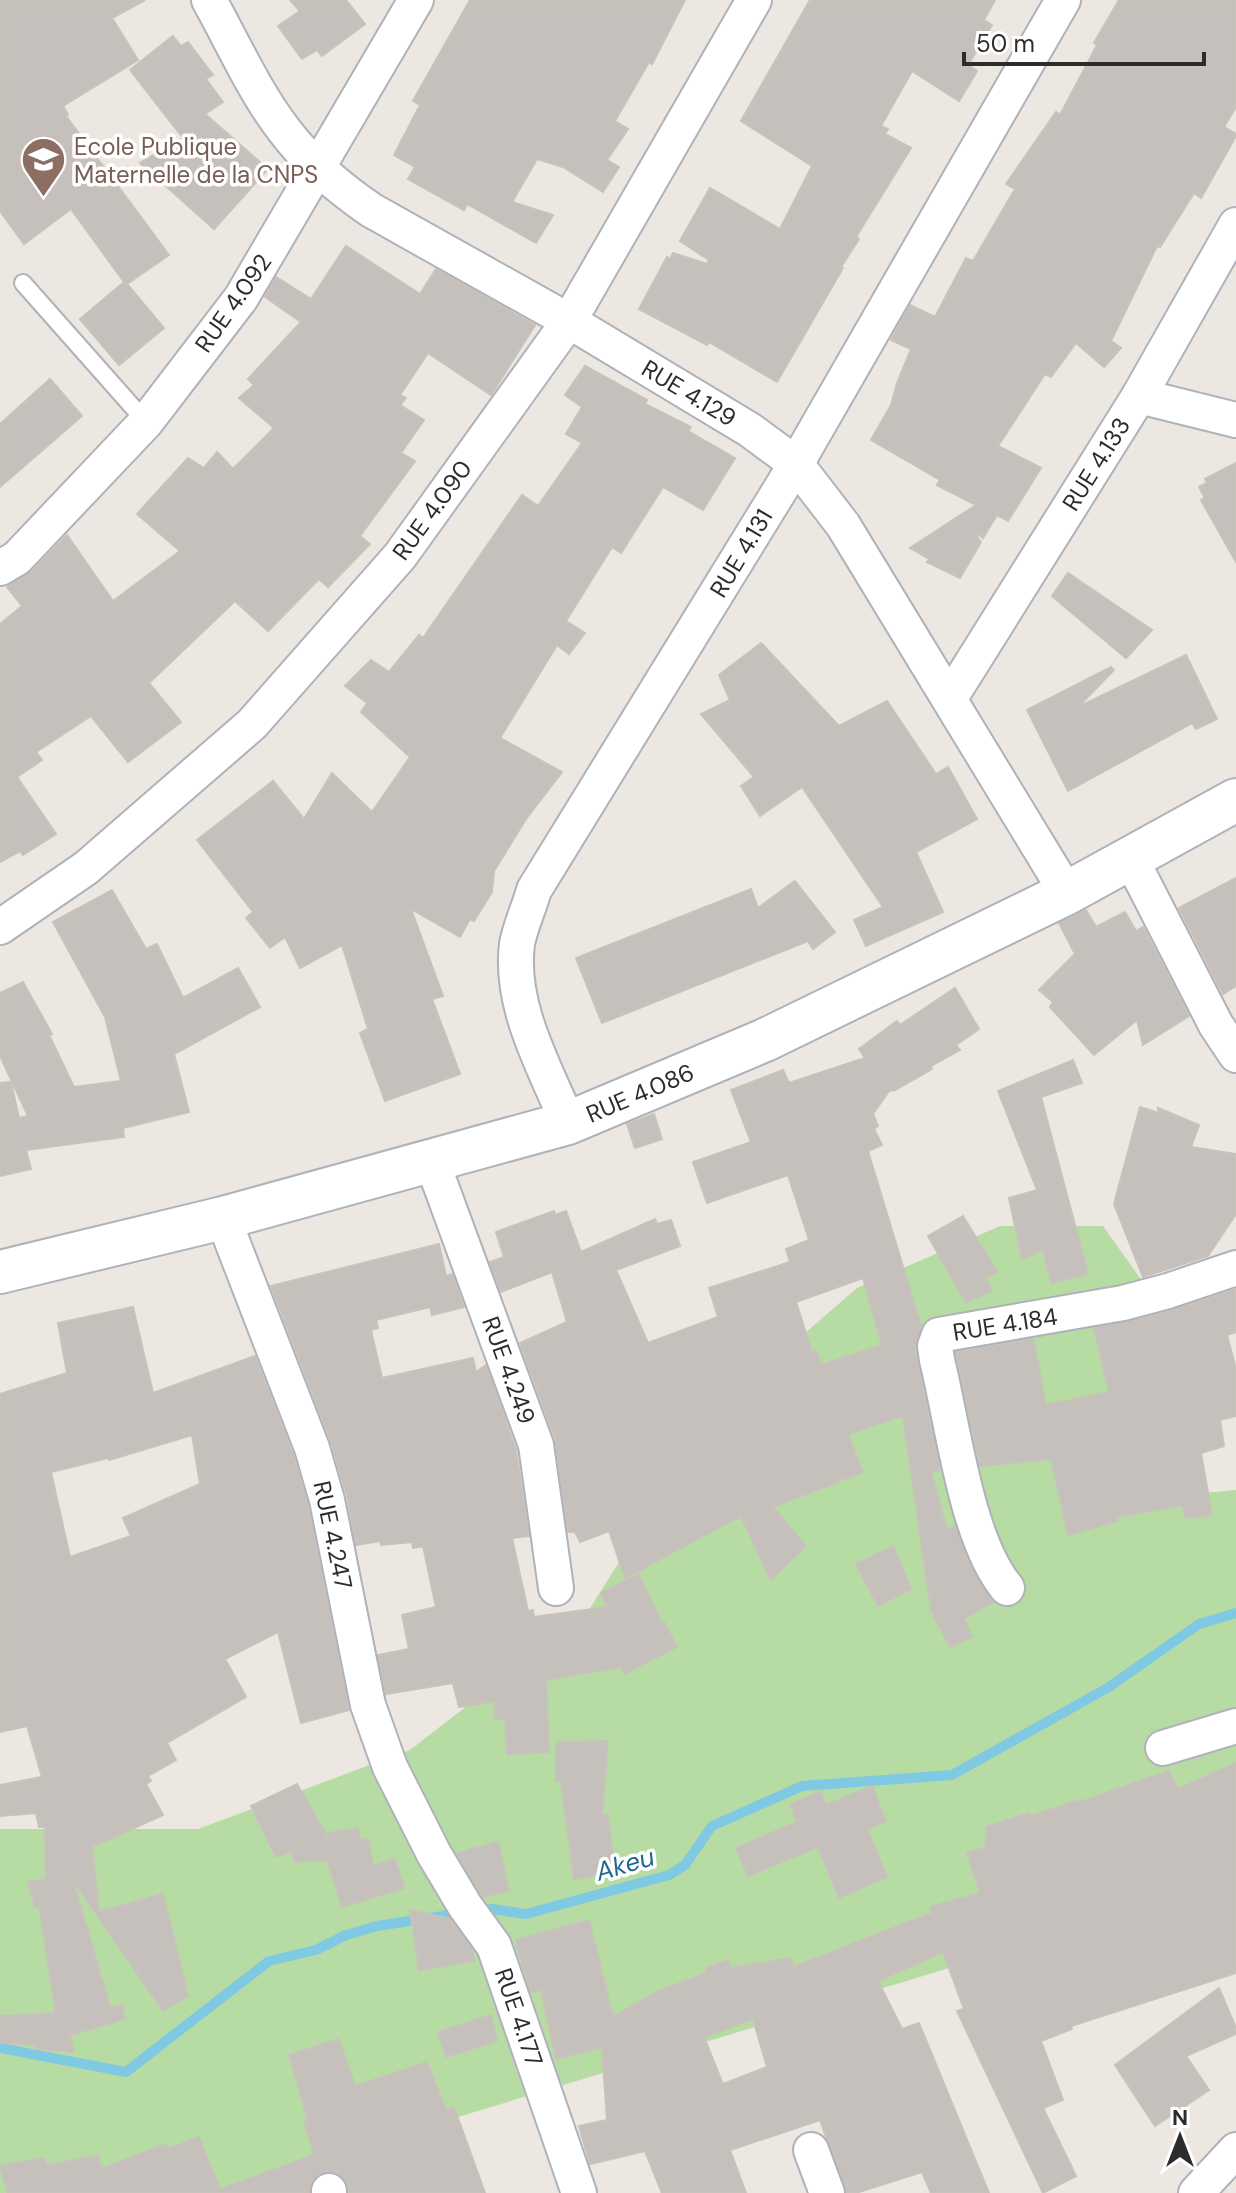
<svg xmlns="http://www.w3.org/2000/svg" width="1236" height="2193" font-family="'DM Sans',sans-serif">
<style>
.green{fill:#b7dca3}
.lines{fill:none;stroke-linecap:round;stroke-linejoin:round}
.stream{stroke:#7fc9e2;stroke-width:10}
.building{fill:#c5c0bc;stroke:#c7c2ba;stroke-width:2;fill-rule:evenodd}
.service-casing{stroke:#b0b2bb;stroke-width:20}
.minor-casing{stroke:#b0b2bb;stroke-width:38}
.tertiary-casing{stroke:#b0b2bb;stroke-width:46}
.service{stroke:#fff;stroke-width:16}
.minor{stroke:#fff;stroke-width:34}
.tertiary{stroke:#fff;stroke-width:42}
.labels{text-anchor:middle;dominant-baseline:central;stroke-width:7;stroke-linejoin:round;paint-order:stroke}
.education-label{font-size:24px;fill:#785e54;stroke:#fff;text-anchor:start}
.street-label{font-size:24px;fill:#2c2c2c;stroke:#fff}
.water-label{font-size:26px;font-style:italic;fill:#1d698f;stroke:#fff}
</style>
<rect width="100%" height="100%" fill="#ece7e0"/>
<polygon class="green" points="1000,1226 1103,1226 1172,1323 1182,1495 1236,1490 1236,1857 1095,1924 220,2189 195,2193 0,2193 0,1829 198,1829 410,1750 587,1613 713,1413 857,1288"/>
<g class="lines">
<g class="stream">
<polyline points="478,1911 492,1909 526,1914 669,1875 685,1865 712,1826 802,1786 952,1775 1109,1687 1199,1624 1236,1613"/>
<polyline points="0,2048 126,2072 269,1961 316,1950 346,1935 377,1926 462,1913"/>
</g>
</g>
<g class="building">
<polygon points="0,0 145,0 112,18 138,60 63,106 68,114 66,116 169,255 127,284 164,328 119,365 80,319 124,282 71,209 24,244 0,211"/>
<polygon points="290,0 346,0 365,24 322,56 317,50 302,59 278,26 300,11"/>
<polygon points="470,0 685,0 652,64 649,62 615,121 628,129 607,160 619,167 603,192 563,167 537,159 512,202 553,215 536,243 467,204 464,210 408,179 415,167 394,155 420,105 413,101"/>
<polygon points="810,0 995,0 984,20 992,25 968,65 977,71 959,101 912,71 881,126 888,129 885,134 911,148 856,237 859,239 841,267 843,268 777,382 709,342 707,345 639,309 667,257 670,259 673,253 707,264 709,260 680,241 710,188 780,229 812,166 741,121"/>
<polygon points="1119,0 1236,0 1236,107 1224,127 1236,134 1236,136 1201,198 1194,193 1160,247 1157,246 1111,341 1121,348 1104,367 1076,343 1051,377 1045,374 998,446 1041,468 1008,521 997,515 983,538 978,534 976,535 981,542 960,578 927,562 929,559 910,548 976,505 937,485 940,480 871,440 891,405 897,383 911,349 891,340 910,305 935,317 966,258 973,261 1015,189 1006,184 1056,112 1060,115 1097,45 1094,43"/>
<polygon points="173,36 181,46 188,42 213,75 206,79 223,102 205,114 268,169 214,229 140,163 183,138 130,70"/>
<polygon points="346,246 420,294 436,269 535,325 491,395 428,353 400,395 406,398 400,405 424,420 401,453 415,461 360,536 370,544 328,587 319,579 268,631 235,601 149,683 181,722 128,762 91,716 36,752 42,760 17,777 56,834 23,855 20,851 0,862 0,624 22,606 7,587 31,572 67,535 113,601 180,551 137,514 188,458 204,468 217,452 233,469 274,428 239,398 254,385 248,379 301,322 265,297 276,277 311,299"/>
<polygon points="585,366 647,400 645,404 691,427 688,431 735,458 703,510 663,487 621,553 612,547 566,621 585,633 569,654 557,645 500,738 562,772 526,819 494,871 492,892 474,921 470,919 460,937 411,909 443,996 432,999 460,1074 385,1101 360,1033 368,1029 342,945 300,968 285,937 270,948 246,918 253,912 197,840 273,781 304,819 332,773 372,812 410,757 361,712 367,703 345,686 371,660 389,672 419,635 423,638 522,495 538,506 582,443 566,434 582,407 565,395"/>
<polygon points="50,379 82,416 0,487 0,424"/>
<polygon points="1236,463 1236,562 1201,500 1205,498 1199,487 1207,483 1205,479"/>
<polygon points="1068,573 1152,630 1126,658 1052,596"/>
<polygon points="761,643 839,726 887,701 936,774 948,767 977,819 916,852 943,912 866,946 854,920 883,907 802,787 760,816 741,786 754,777 701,714 730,700 719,675"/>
<polygon points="1186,655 1217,719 1196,729 1192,723 1068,791 1027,710 1111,667 1114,670 1078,707"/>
<polygon points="1236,878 1236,986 1223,994 1179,908"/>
<polygon points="795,881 835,932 813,949 808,941 602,1023 576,958 751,889 758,908"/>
<polygon points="112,890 146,949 157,944 183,998 238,968 260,1007 174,1054 189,1112 123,1128 124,1137 26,1150 31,1169 0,1176 0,1083 11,1082 19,1118 28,1116 0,1056 0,993 23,982 52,1034 49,1035 74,1087 121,1081 105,1017 53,922"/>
<polygon points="1086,910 1096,927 1125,912 1136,931 1143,927 1189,1016 1143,1045 1137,1020 1094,1055 1050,1007 1053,1002 1039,990 1075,954 1059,923"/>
<path d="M 955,988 L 979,1029 L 956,1045 L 960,1050 L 931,1066 L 932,1069 L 895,1090 L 889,1091 L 873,1114 L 878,1126 L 874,1129 L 882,1145 L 868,1151 L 921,1326 L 915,1349 L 940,1470 L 931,1471 L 947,1530 L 955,1526 L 975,1575 L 994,1602 L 964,1619 L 972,1637 L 950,1647 L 931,1610 L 903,1416 L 848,1434 L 863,1472 L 773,1507 L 806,1546 L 771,1580 L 741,1516 L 625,1578 L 609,1531 L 580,1542 L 575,1532 L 568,1532 L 555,1438 L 520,1343 L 567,1322 L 552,1272 L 501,1292 L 490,1262 L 504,1257 L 496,1232 L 554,1211 L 555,1215 L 566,1211 L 581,1252 L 655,1219 L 657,1224 L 671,1220 L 680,1246 L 616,1270 L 648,1343 L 718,1317 L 709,1288 L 790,1262 L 786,1249 L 809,1240 L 788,1175 L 707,1203 L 693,1162 L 751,1142 L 731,1090 L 783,1070 L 789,1083 L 865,1058 L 859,1049 L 897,1021 L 900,1025 ZM 863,1278 L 882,1345 L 821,1365 L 816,1350 L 812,1352 L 796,1302 Z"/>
<polygon points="1073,1060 1082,1083 1041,1097 1088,1274 1051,1283 1043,1249 1022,1260 1009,1198 1037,1190 998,1091"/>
<polygon points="1140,1107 1159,1113 1158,1108 1199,1125 1191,1147 1236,1154 1236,1214 1208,1256 1143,1277 1114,1204"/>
<polygon points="654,1114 662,1139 635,1148 627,1124"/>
<polygon points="963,1216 997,1272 985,1278 992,1291 966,1302 928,1236"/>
<polygon points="439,1244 446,1276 452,1274 464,1307 432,1315 430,1307 376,1320 378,1328 371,1330 382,1378 473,1358 476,1372 486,1365 516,1450 529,1536 512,1538 528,1611 533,1610 534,1617 607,1607 601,1593 639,1574 662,1624 664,1622 677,1647 624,1674 620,1667 546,1680 549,1752 507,1754 505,1719 494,1719 494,1701 459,1707 453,1683 386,1694 378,1655 409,1649 402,1615 436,1607 423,1546 413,1548 412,1542 381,1545 380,1541 356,1545 347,1496 331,1442 271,1286"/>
<polygon points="1236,1289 1236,1332 1227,1335 1236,1369 1236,1416 1220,1420 1224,1446 1201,1453 1212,1515 1185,1518 1183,1505 1117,1517 1118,1521 1068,1535 1051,1459 980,1466 956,1352 1033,1339 1046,1405 1109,1392 1094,1328 1173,1310"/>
<path d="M 133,1307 L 153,1393 L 255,1356 L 293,1454 L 308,1505 L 349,1710 L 301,1723 L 278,1632 L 225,1659 L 246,1697 L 167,1743 L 176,1760 L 148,1776 L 151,1781 L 146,1784 L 163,1815 L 92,1847 L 99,1912 L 163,1894 L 188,1996 L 163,2011 L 73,1880 L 110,2007 L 122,2005 L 125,2019 L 70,2035 L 74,2052 L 35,2049 L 34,2045 L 0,2043 L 0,2016 L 56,2013 L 39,1906 L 35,1907 L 28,1882 L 46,1879 L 45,1827 L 39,1827 L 36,1813 L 0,1816 L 0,1785 L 42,1777 L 27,1726 L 0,1732 L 0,1394 L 67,1373 L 58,1323 ZM 192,1435 L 200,1484 L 123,1518 L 131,1536 L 70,1557 L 51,1472 L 108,1458 L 109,1460 Z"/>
<polygon points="893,1546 911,1589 878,1606 856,1564"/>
<polygon points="608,1741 602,1816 608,1815 615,1872 574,1879 561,1781 556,1781 556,1742"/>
<path d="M 1236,1763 L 1236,1973 L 1071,2026 L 1072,2029 L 1041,2041 L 1063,2100 L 1043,2108 L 1076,2176 L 1043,2193 L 957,2011 L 964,2009 L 943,1952 L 878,1981 L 902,2029 L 919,2023 L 989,2193 L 931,2193 L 922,2172 L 856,2193 L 846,2193 L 820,2120 L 730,2150 L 746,2193 L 662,2193 L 645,2151 L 590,2164 L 579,2126 L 607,2120 L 602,2047 L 556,2059 L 541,1990 L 531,1992 L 515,1940 L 589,1920 L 613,2017 L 658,1991 L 707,1973 L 706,1968 L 728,1960 L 731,1968 L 791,1958 L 793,1967 L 932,1913 L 930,1907 L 980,1893 L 967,1853 L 986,1847 L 986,1827 L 1029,1813 L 1030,1816 L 1076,1801 L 1077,1803 L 1169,1771 L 1178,1789 ZM 753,2019 L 767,2067 L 723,2084 L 704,2037 Z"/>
<polygon points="297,1784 328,1838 328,1833 358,1828 360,1840 368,1839 373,1866 395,1859 404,1888 342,1907 327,1860 294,1862 292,1851 276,1857 251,1806"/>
<polygon points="872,1786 886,1821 867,1829 887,1877 839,1898 818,1847 748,1876 736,1848 797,1822 790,1804 821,1791 826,1805"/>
<polygon points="498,1842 509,1891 483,1897 457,1853"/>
<polygon points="410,1910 450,1919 472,1950 474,1961 419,1970"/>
<polygon points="1219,1988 1236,2028 1236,2034 1186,2056 1209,2090 1155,2126 1115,2065"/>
<polygon points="491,2015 497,2041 446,2057 438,2032"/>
<polygon points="339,2039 355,2086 427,2062 446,2110 454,2107 485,2193 349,2193 346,2180 338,2173 330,2171 320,2173 312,2180 309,2193 8,2193 0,2166 44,2158 46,2166 98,2155 101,2169 166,2144 168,2149 199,2137 220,2189 314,2155 304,2121 308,2120 289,2055"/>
</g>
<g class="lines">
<defs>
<polyline id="service" points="23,283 146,422"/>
<g id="minor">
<path d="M 209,0 C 233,43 254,91 284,130 C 308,162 339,188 371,210 L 569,321 L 750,430 L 796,464 L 843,525 L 1067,893"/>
<polyline points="1139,396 1236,420"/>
<polyline points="0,568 17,558 146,422 241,298 416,0"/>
<polyline points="950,698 1139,396 1236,225"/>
<polyline points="1131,859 1216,1025 1236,1055"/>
<polyline points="0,927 86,868 252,724 400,556 569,321 754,0"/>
<path d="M 568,1123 C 545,1068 509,1006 517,944 C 520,927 529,908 534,890 L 796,464 L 1063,0"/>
<polyline points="431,1159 536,1445 556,1588"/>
<polyline points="223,1218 312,1448 327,1500 368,1705 390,1767 434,1854 465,1906 494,1946 579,2193"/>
<path d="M 1007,1588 C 966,1539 953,1424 937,1360 L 935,1346 L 939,1335 L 1123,1303 L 1168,1291 L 1236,1268"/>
<polyline points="1163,1748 1236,1726"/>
<polyline points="811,2150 827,2193"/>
<polyline points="329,2191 329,2193"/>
<polyline points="1196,2193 1236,2150"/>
</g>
<polyline id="tertiary" points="0,1272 223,1218 568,1123 765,1040 1067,893 1236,800"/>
</defs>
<use href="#service" class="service-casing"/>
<use href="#minor" class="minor-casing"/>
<use href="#tertiary" class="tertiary-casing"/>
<use href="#service" class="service"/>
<use href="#minor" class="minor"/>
<use href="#tertiary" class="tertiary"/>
</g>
<defs>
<symbol id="school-pin" viewBox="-11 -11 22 30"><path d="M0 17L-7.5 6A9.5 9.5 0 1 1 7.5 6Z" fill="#8d6e63" stroke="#fff"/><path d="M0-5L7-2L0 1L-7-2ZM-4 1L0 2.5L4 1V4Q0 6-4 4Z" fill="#fff"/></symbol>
</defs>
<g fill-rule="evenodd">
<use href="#school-pin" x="18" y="134" width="51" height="69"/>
</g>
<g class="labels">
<g class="education-label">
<text x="74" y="146">Ecole Publique<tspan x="74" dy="28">Maternelle de la CNPS</tspan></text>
</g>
<g class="street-label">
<text transform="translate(233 303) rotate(-55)">RUE 4.092</text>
<text transform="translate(689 393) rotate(31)">RUE 4.129</text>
<text transform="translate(1096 464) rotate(-58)">RUE 4.133</text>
<text transform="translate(432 510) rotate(-54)">RUE 4.090</text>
<text transform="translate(741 553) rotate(-59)">RUE 4.131</text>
<text transform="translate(640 1093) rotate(-23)">RUE 4.086</text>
<text transform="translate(1005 1324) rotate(-9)">RUE 4.184</text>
<text transform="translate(509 1370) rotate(70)">RUE 4.249</text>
<text transform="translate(333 1535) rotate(78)">RUE 4.247</text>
<text transform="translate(519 2017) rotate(71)">RUE 4.177</text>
</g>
<g class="water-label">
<text transform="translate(625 1864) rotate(-16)">Akeu</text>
</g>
</g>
<g transform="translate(1180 2137)" stroke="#ffffff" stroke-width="6" paint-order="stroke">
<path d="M0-6L14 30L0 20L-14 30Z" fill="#2c2c2c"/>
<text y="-12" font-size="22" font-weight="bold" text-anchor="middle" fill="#2c2c2c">N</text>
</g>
<path d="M964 52v12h240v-12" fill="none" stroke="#2c2c2c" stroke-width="4"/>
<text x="976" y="52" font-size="24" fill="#2c2c2c" stroke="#ffffff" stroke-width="6" paint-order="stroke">50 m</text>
</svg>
